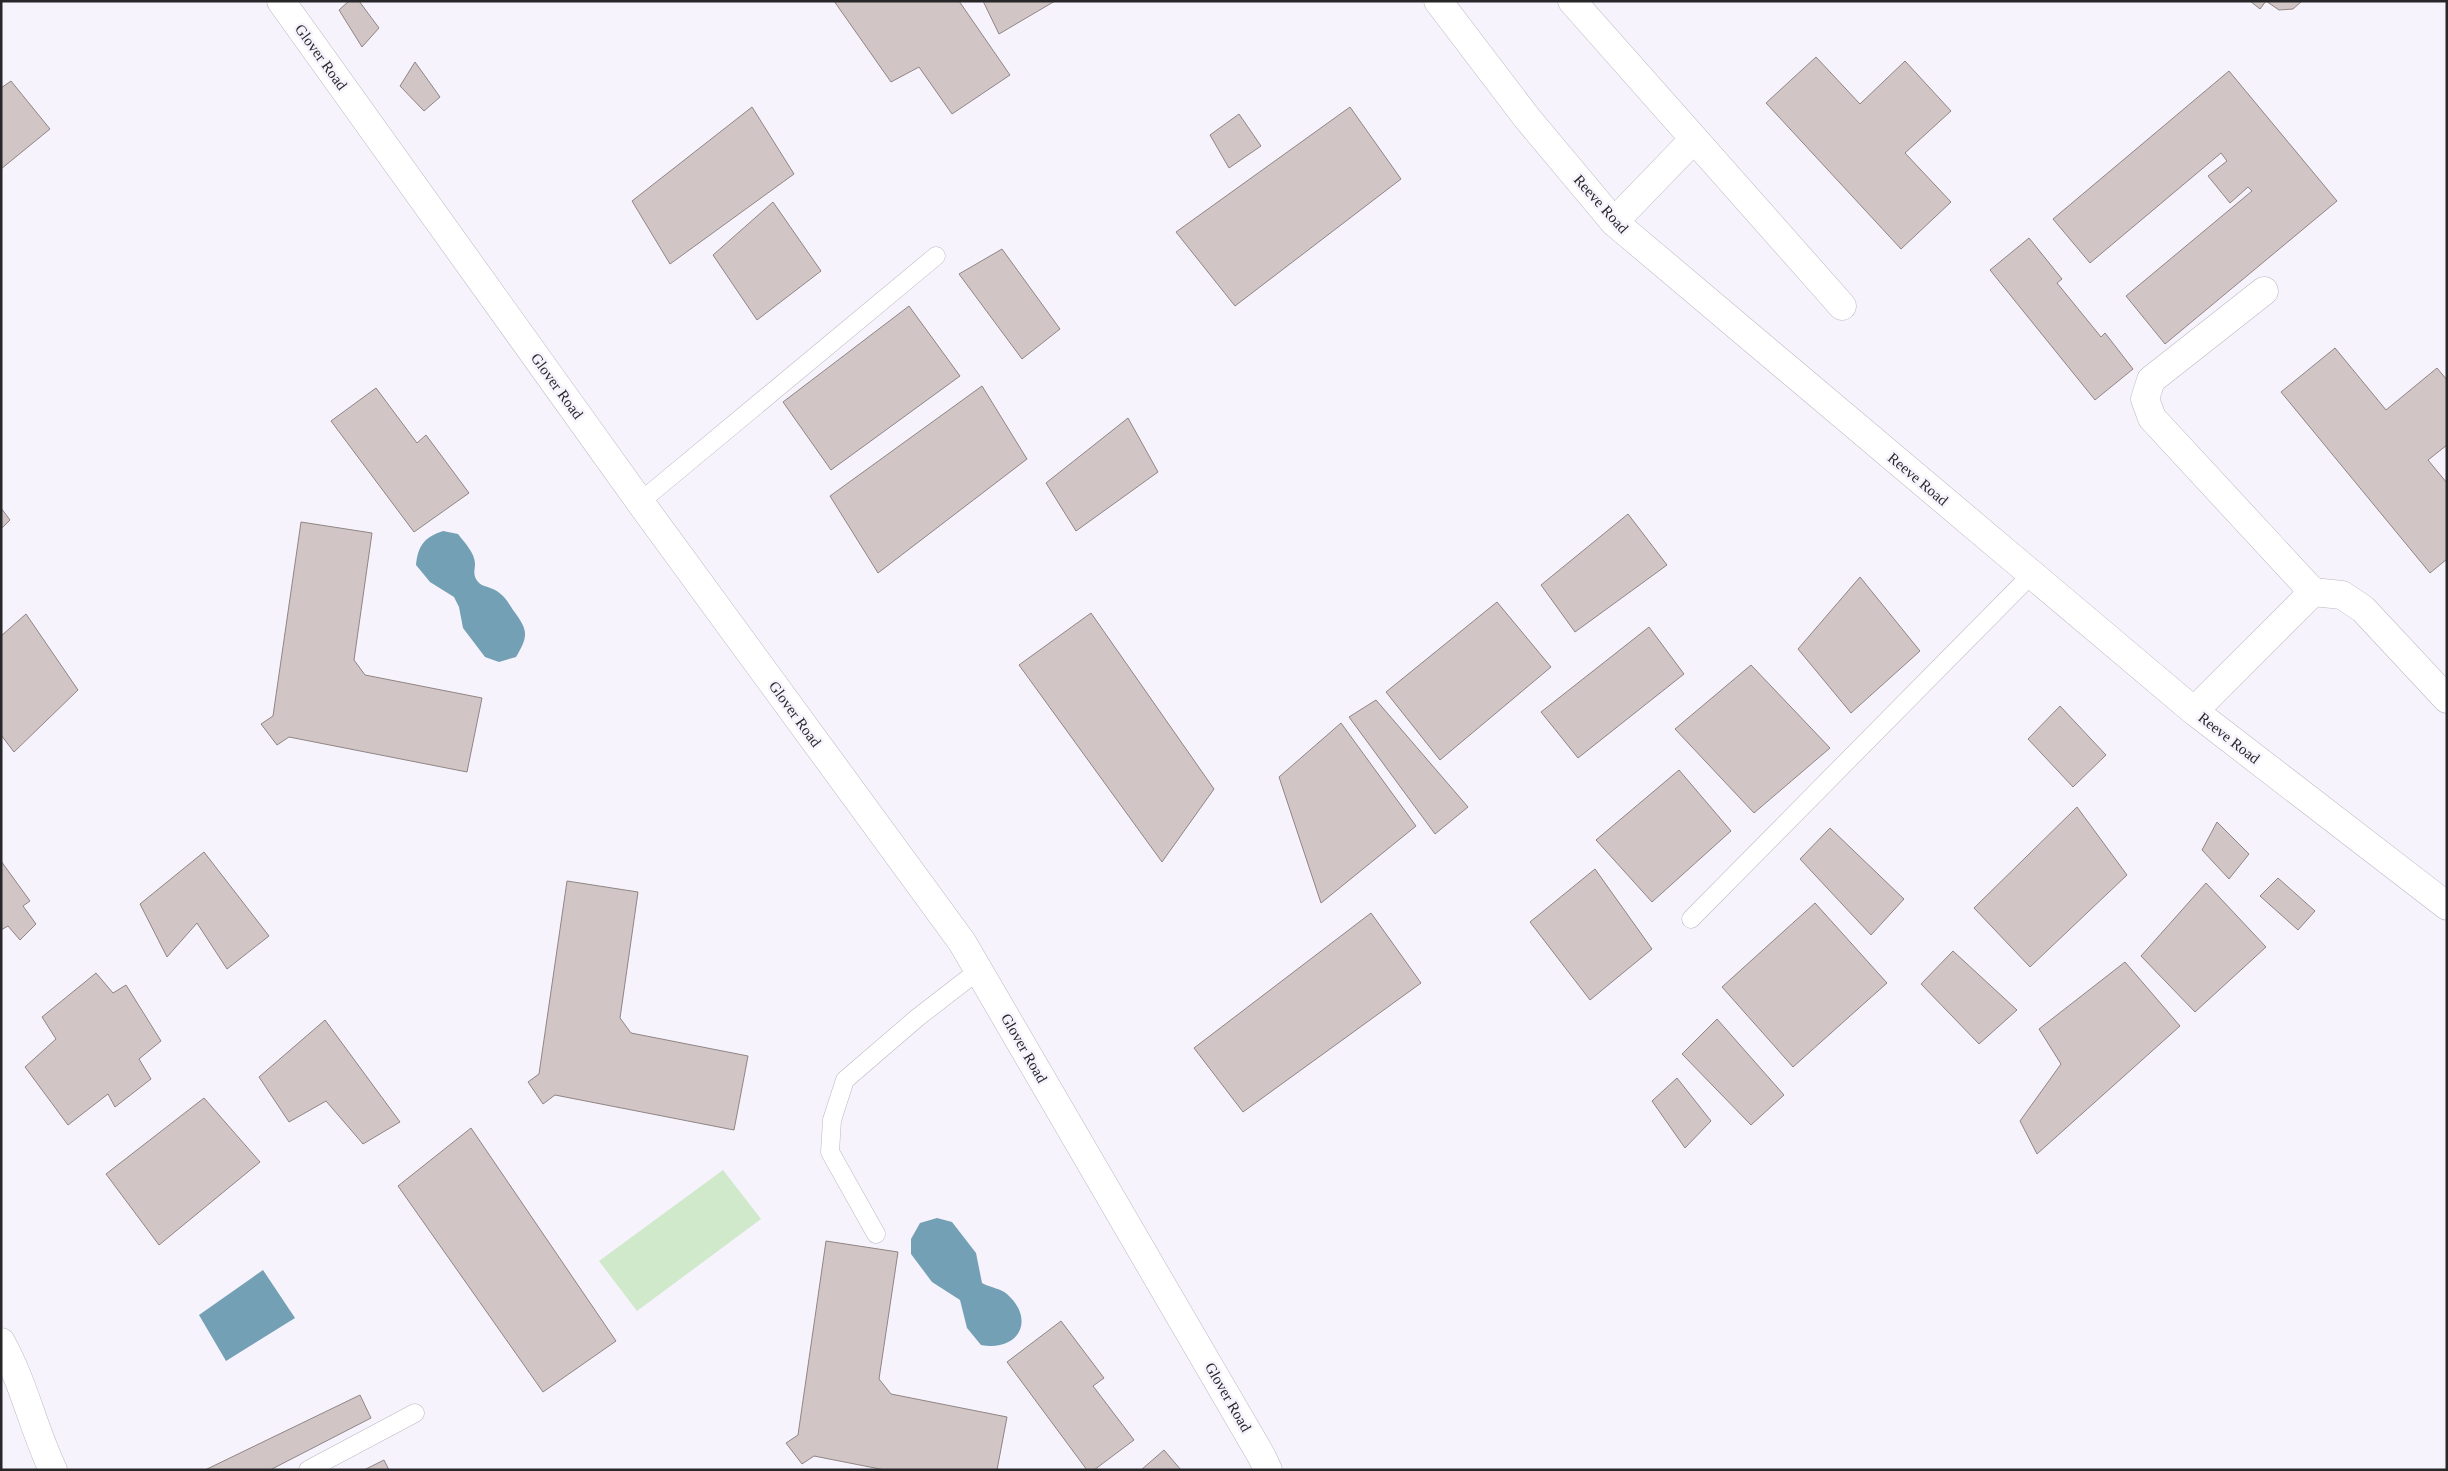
<svg xmlns="http://www.w3.org/2000/svg" width="2448" height="1471" font-family="Georgia,serif">
<style>
.green{fill:#d0e9ca}
.water{fill:#73a0b4}
.building{fill:#d1c6c5;stroke:#908584}
.lines{fill:none;stroke-linecap:round;stroke-linejoin:round}
.service-casing{stroke:#bbb8c1;stroke-width:19}
.minor-casing{stroke:#bbb8c1;stroke-width:29}
.tertiary-casing{stroke:#bbb8c1;stroke-width:29}
.service{stroke:#fff;stroke-width:18}
.minor{stroke:#fff;stroke-width:28}
.tertiary{stroke:#fff;stroke-width:28}
.labels{text-anchor:middle;dominant-baseline:central;stroke-width:5;stroke-linejoin:round;paint-order:stroke}
.street-label{font-size:15px;fill:#272629;stroke:#f6f3fd}
</style>
<rect width="100%" height="100%" fill="#f6f3fd"/>
<polygon class="green" points="723,1170 761,1219 637,1311 599,1261"/>
<g class="water">
<path d="M 443,531 L 458,534 C 464,542 475,553 475,564 C 475,569 473,573 476,579 C 480,587 488,586 495,590 C 504,595 508,602 513,610 C 528,630 529,635 516,657 L 499,662 L 485,657 L 463,628 L 459,607 L 454,597 L 430,582 L 416,565 C 418,545 425,537 443,531 Z"/>
<path d="M 937,1218 L 952,1222 L 976,1253 L 982,1283 C 991,1288 1000,1288 1007,1294 C 1037,1321 1017,1352 981,1345 L 967,1328 L 960,1300 L 932,1282 L 911,1254 L 911,1239 L 920,1223 Z"/>
<polygon points="263,1270 295,1318 226,1361 199,1315"/>
</g>
<g class="building">
<polygon points="349,1 359,1 379,28 362,47 339,10"/>
<polygon points="834,1 959,1 1010,75 952,114 919,67 891,82"/>
<polygon points="983,1 1055,1 999,34"/>
<polygon points="2250,1 2302,1 2293,9 2279,10 2266,1 2260,9"/>
<polygon points="1816,57 1860,104 1905,61 1951,111 1905,153 1951,202 1901,249 1766,103"/>
<polygon points="415,62 440,97 424,111 400,86"/>
<polygon points="2229,71 2337,201 2165,344 2126,296 2252,191 2248,187 2230,203 2208,176 2227,161 2221,153 2090,263 2053,219"/>
<polygon points="11,81 50,129 1,169 1,88"/>
<polygon points="752,107 794,174 670,264 632,201"/>
<polygon points="1350,107 1401,179 1235,306 1176,232"/>
<polygon points="1239,114 1261,146 1229,168 1210,135"/>
<polygon points="773,202 821,271 757,320 713,255"/>
<polygon points="2029,238 2062,279 2057,283 2101,337 2105,333 2133,369 2095,400 1990,270"/>
<polygon points="1002,249 1060,329 1022,359 959,274"/>
<polygon points="909,306 960,376 831,470 783,402"/>
<polygon points="2335,348 2386,410 2437,368 2447,380 2447,445 2428,460 2447,483 2447,559 2430,573 2281,392"/>
<polygon points="982,386 1027,459 878,573 830,496"/>
<polygon points="376,388 417,443 426,435 469,493 414,532 331,421"/>
<polygon points="1128,418 1158,472 1076,531 1046,483"/>
<polygon points="1,508 10,520 1,529"/>
<polygon points="1628,514 1667,565 1575,632 1541,585"/>
<polygon points="301,522 372,533 354,660 365,675 482,698 467,772 289,737 277,745 261,724 273,716"/>
<polygon points="1860,577 1920,651 1851,713 1798,649"/>
<polygon points="1497,602 1551,667 1440,760 1386,692"/>
<polygon points="1091,613 1214,789 1162,862 1019,665"/>
<polygon points="26,614 78,690 14,752 1,735 1,636"/>
<polygon points="1649,627 1684,674 1578,758 1541,712"/>
<polygon points="1751,665 1830,748 1754,813 1675,729"/>
<polygon points="1376,700 1468,807 1435,834 1349,717"/>
<polygon points="2060,706 2106,755 2073,787 2028,739"/>
<polygon points="1341,723 1416,826 1321,903 1279,777"/>
<polygon points="1679,770 1731,831 1652,902 1596,840"/>
<polygon points="2077,807 2127,875 2030,967 1974,908"/>
<polygon points="2217,822 2249,854 2229,879 2202,850"/>
<polygon points="1830,828 1904,899 1871,935 1800,859"/>
<polygon points="204,852 269,936 227,969 197,923 167,957 140,904"/>
<polygon points="1,861 30,901 23,906 36,924 20,940 8,926 1,930"/>
<polygon points="1595,869 1652,949 1590,1000 1530,922"/>
<polygon points="2278,878 2315,911 2298,930 2260,896"/>
<polygon points="567,881 638,892 620,1018 631,1033 748,1056 734,1130 555,1095 543,1104 528,1082 539,1074"/>
<polygon points="2206,883 2266,947 2195,1012 2141,956"/>
<polygon points="1815,903 1887,983 1793,1067 1722,987"/>
<polygon points="1371,913 1421,983 1243,1112 1194,1048"/>
<polygon points="1953,951 2017,1010 1979,1044 1921,984"/>
<polygon points="2125,962 2180,1026 2037,1154 2020,1121 2061,1064 2039,1029"/>
<polygon points="96,973 113,993 126,985 161,1041 139,1059 151,1079 115,1107 108,1094 68,1125 25,1067 56,1039 42,1017"/>
<polygon points="1717,1019 1784,1095 1751,1125 1682,1054"/>
<polygon points="325,1020 400,1122 363,1144 326,1101 289,1122 259,1077"/>
<polygon points="1677,1078 1711,1121 1685,1148 1652,1101"/>
<polygon points="204,1098 260,1162 159,1245 106,1174"/>
<polygon points="471,1128 616,1341 543,1392 398,1186"/>
<polygon points="826,1241 898,1252 879,1379 891,1394 1007,1417 997,1470 885,1470 814,1456 802,1464 786,1443 798,1435"/>
<polygon points="1061,1321 1104,1378 1093,1386 1134,1440 1094,1470 1087,1470 1007,1362"/>
<polygon points="360,1395 371,1418 270,1470 205,1470"/>
<polygon points="1164,1450 1181,1470 1141,1470"/>
<polygon points="384,1460 389,1470 364,1470"/>
</g>
<g class="lines">
<defs>
<g id="service">
<polyline points="640,502 936,256"/>
<polyline points="1691,919 2032,574"/>
<polyline points="876,1234 830,1152 832,1120 845,1080 917,1018 979,970"/>
<polyline points="308,1470 415,1413"/>
</g>
<g id="minor">
<polyline points="1438,1 1527,118 1614,222 2194,711 2447,906"/>
<polyline points="1572,1 1842,306"/>
<polyline points="1614,222 1694,139"/>
<polyline points="2313,592 2342,595 2363,609 2447,699"/>
<polyline points="2194,711 2313,592 2152,418 2145,399 2151,380 2264,291"/>
<path d="M 1,1342 C 24,1383 33,1428 53,1470"/>
</g>
<polyline id="tertiary" points="281,1 640,502 962,942 1262,1457 1268,1470"/>
</defs>
<use href="#service" class="service-casing"/>
<use href="#minor" class="minor-casing"/>
<use href="#tertiary" class="tertiary-casing"/>
<use href="#service" class="service"/>
<use href="#minor" class="minor"/>
<use href="#tertiary" class="tertiary"/>
</g>
<g class="labels">
<g class="street-label">
<text transform="translate(321 57) rotate(54)">Glover Road</text>
<text transform="translate(1601 204) rotate(48)">Reeve Road</text>
<text transform="translate(557 386) rotate(54)">Glover Road</text>
<text transform="translate(1918 479) rotate(40)">Reeve Road</text>
<text transform="translate(795 714) rotate(54)">Glover Road</text>
<text transform="translate(2229 738) rotate(38)">Reeve Road</text>
<text transform="translate(1024 1048) rotate(60)">Glover Road</text>
<text transform="translate(1228 1397) rotate(60)">Glover Road</text>
</g>
</g>
<rect width="2448" height="1471" fill="none" stroke="#272629" stroke-width="5"/>
</svg>
